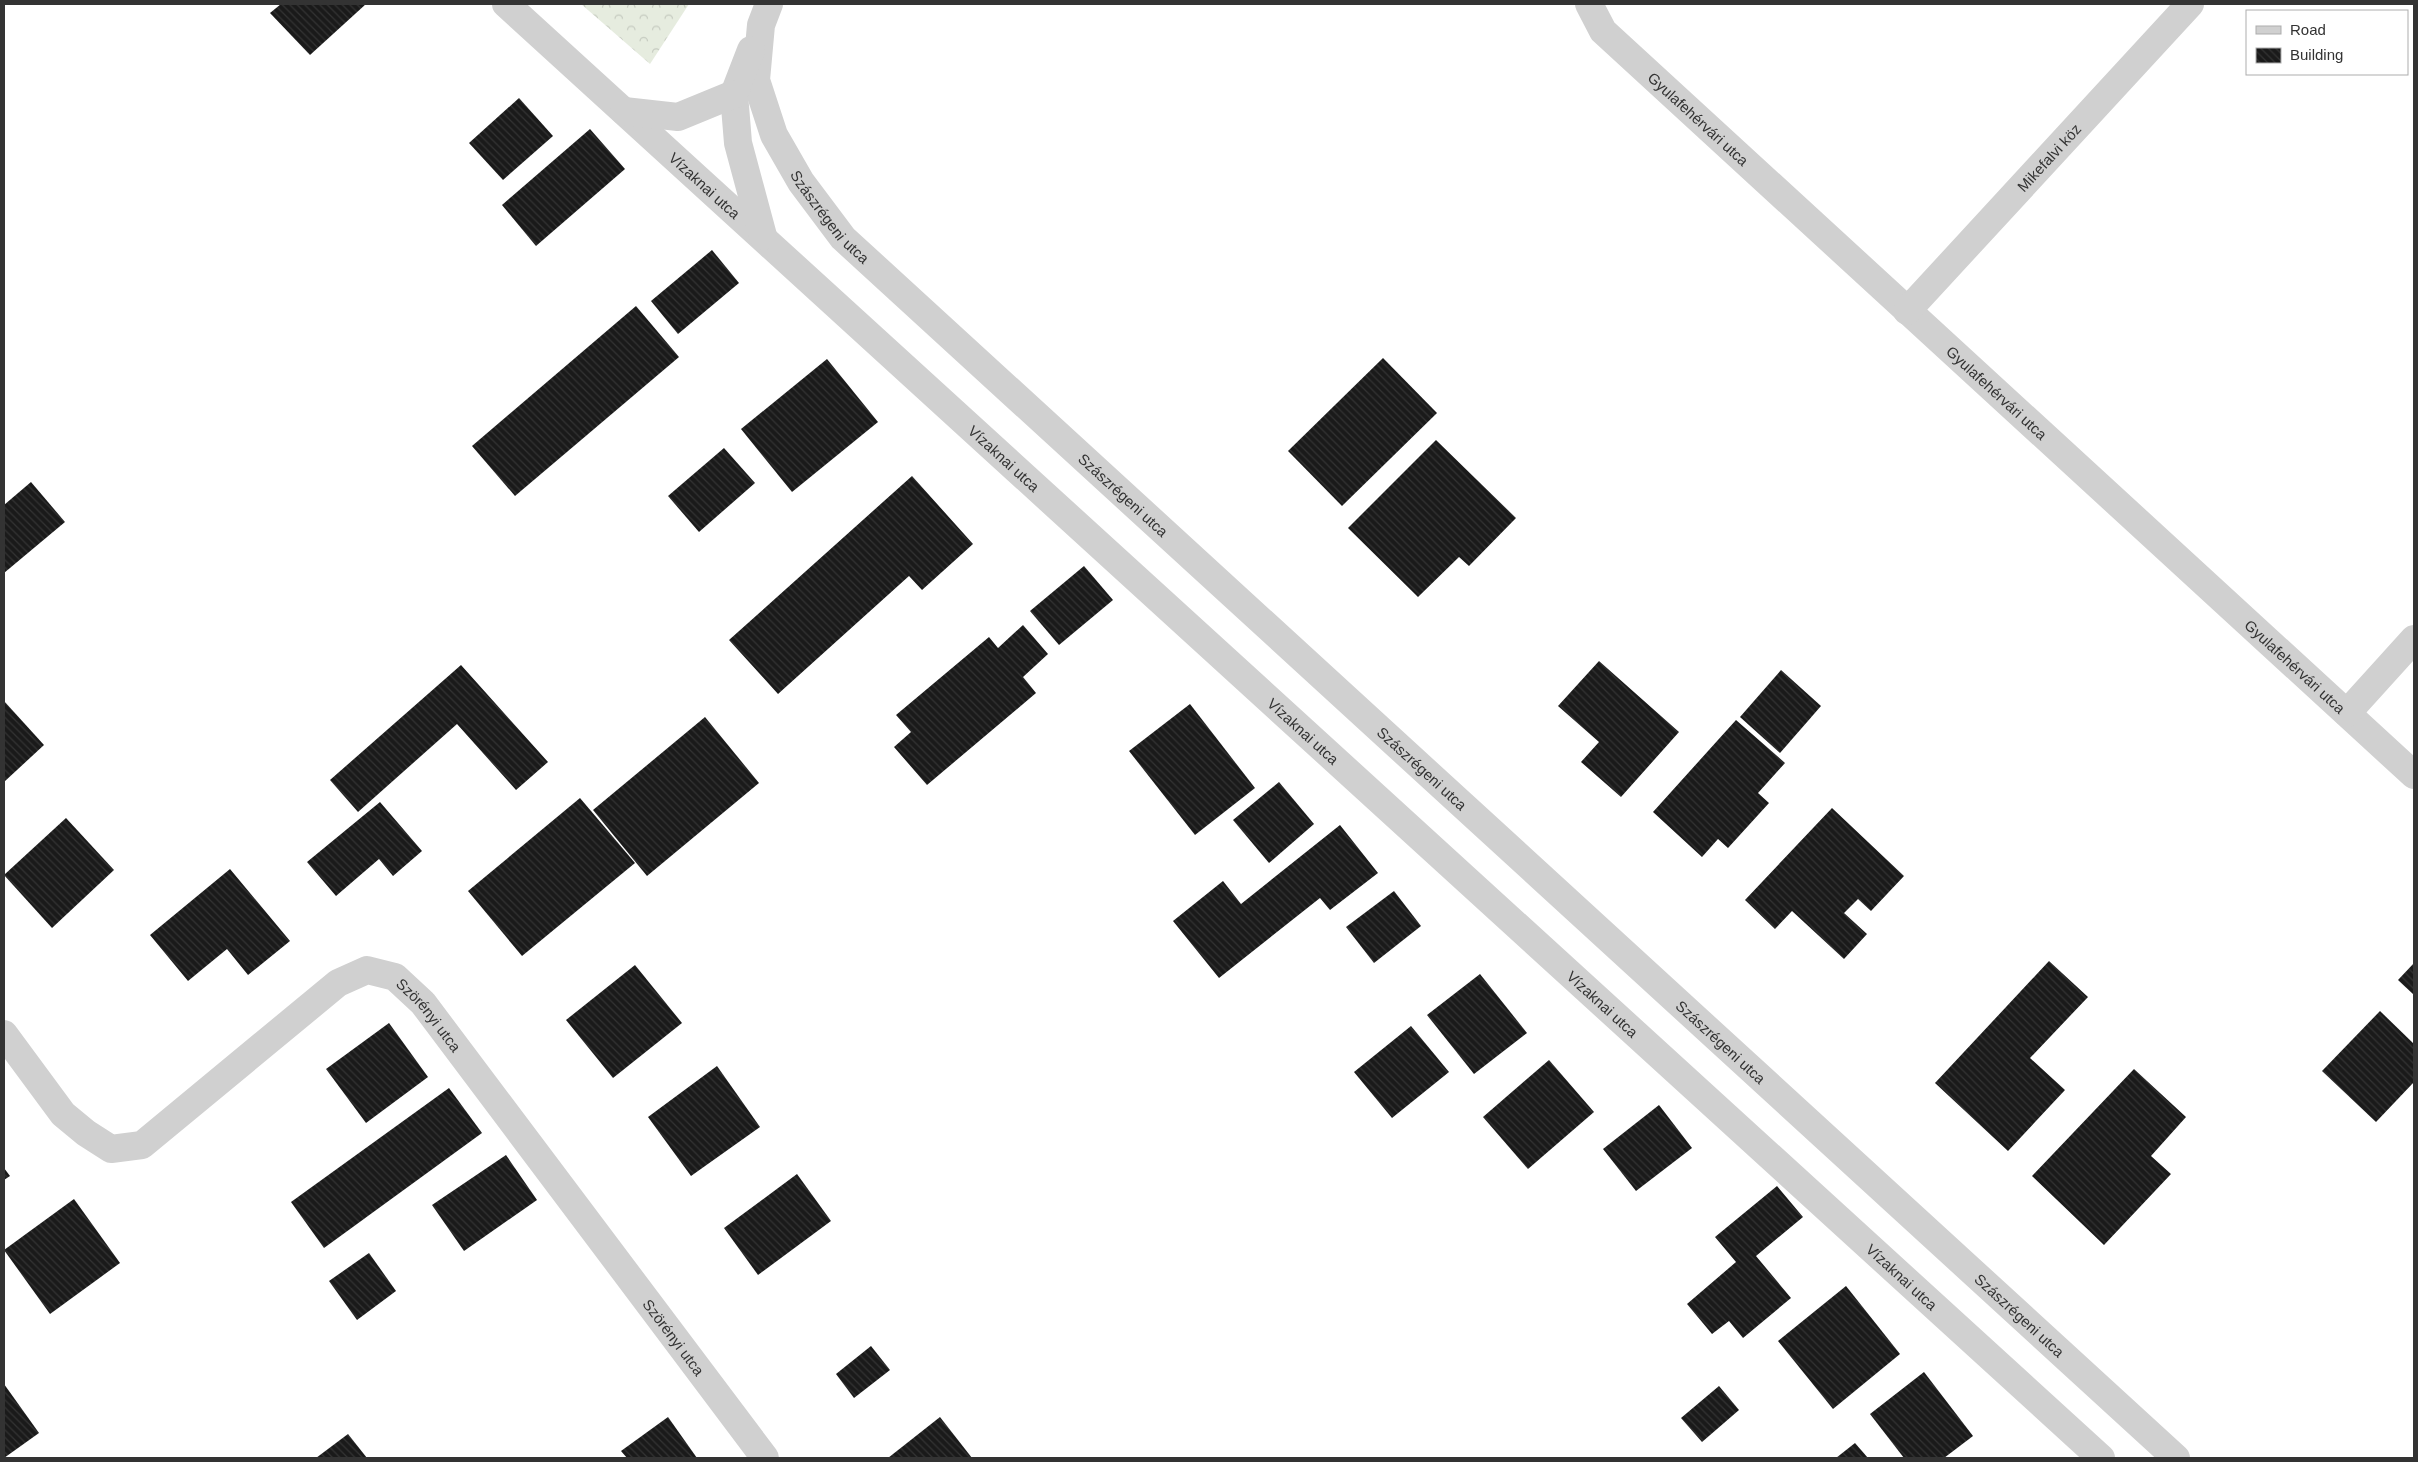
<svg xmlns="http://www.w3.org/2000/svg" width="2418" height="1462" font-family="Arial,sans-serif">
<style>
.forest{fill:url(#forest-crowns)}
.building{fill:url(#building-back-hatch)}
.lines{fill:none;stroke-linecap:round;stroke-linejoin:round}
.street{stroke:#d0d0d0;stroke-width:28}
.labels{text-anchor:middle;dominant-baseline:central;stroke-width:5;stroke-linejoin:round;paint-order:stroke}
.street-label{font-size:15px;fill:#333;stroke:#fff}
</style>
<defs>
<pattern id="forest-crowns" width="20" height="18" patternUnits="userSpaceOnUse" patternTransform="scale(1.25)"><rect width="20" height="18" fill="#e6ecdf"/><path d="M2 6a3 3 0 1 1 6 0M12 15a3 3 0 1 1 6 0" fill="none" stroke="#c6cbc0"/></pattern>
<pattern id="building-back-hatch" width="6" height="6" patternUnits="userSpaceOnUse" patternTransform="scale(1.25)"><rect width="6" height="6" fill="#1a1a1a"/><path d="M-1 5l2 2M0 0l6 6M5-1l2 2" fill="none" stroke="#333"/></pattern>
</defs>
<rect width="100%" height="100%" fill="#fff"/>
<polygon class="forest" points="581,4 689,4 650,64"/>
<g class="building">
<polygon points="281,4 366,4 310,55 270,13"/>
<polygon points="519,98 553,136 503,180 469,143"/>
<polygon points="590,129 625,169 536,246 502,205"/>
<polygon points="712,250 739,283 678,334 651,301"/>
<polygon points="636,306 679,357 515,496 472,446"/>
<polygon points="1383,358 1437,413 1342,506 1288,451"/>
<polygon points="827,359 878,422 792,492 741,429"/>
<polygon points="1436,440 1516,518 1469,566 1459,557 1418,597 1348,528"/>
<polygon points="724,448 755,483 699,532 668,496"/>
<polygon points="912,476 973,544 922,590 909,576 778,694 729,640"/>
<polygon points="31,482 65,522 4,573 4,505"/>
<polygon points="1084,566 1113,600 1059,645 1030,611"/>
<polygon points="1023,625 1048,654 1023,677 1036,693 927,785 894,747 911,732 896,715 989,637 998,648"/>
<polygon points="1599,661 1679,732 1621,797 1581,762 1599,742 1558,706"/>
<polygon points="461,665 548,762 516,790 457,724 358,812 330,780"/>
<polygon points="1781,670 1821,706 1780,753 1740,717"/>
<polygon points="4,701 44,745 4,782"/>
<polygon points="1190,704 1255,788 1195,835 1129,751"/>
<polygon points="705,717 759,783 647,876 593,810"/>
<polygon points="1736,720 1785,763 1758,793 1769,803 1728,848 1718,839 1702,857 1653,812"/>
<polygon points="1279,782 1314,824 1269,863 1233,820"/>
<polygon points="580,798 635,863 522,956 468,891"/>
<polygon points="380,802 422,851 393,876 379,859 336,896 307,862"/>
<polygon points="1832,808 1904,876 1871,911 1858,899 1844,913 1867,934 1844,959 1792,911 1775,929 1745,900"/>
<polygon points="66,818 114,870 52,928 4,875"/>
<polygon points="1340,825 1378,873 1330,910 1320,898 1219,978 1173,921 1223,881 1241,904"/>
<polygon points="230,869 290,941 248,975 227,949 188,981 150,935"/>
<polygon points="1394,891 1421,926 1374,963 1346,927"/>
<polygon points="2049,961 2088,997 2030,1058 2065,1090 2008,1151 1935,1083"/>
<polygon points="2414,963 2414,995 2398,980"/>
<polygon points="635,965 682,1023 613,1078 566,1020"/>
<polygon points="1480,974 1527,1033 1474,1074 1427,1015"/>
<polygon points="2380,1011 2414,1044 2414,1082 2376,1122 2322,1071"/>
<polygon points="389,1023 428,1077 366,1123 326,1069"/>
<polygon points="1411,1026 1449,1072 1392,1118 1354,1072"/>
<polygon points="1549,1060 1594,1112 1528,1169 1483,1117"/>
<polygon points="717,1066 760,1127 691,1176 648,1117"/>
<polygon points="2134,1069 2186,1117 2151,1156 2171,1174 2104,1245 2032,1176"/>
<polygon points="449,1088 482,1133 324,1248 291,1202"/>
<polygon points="1659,1105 1692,1148 1636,1191 1603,1149"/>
<polygon points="506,1155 537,1200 464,1251 432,1205"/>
<polygon points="4,1168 10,1176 4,1180"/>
<polygon points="797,1174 831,1221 758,1275 724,1228"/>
<polygon points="1777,1186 1803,1217 1756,1256 1791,1298 1743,1338 1729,1321 1712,1334 1687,1304 1736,1262 1715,1237"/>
<polygon points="74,1199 120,1263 50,1314 4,1250"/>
<polygon points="369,1253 396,1291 357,1320 329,1281"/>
<polygon points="1846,1286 1900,1354 1833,1409 1778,1341"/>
<polygon points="871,1346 890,1370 854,1398 836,1374"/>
<polygon points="1924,1372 1973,1436 1944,1458 1904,1458 1870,1414"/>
<polygon points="4,1384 39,1433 4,1458"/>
<polygon points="1719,1386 1739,1410 1702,1442 1681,1418"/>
<polygon points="668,1417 697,1458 627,1458 621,1451"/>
<polygon points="940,1417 972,1458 888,1458"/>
<polygon points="348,1434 367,1458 316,1458"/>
<polygon points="1855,1443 1868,1458 1836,1458"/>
</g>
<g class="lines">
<g class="street">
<path id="s1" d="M 506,4 L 2101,1458"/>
<path id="s2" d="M 769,4 L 761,25 L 756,80 L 774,135 L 801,182 L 843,238 L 2176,1458"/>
<path id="s3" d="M 1589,4 L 1603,31 L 2414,775"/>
<polyline points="751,50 734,94 738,143 763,236"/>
<polyline points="624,111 678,117 734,94"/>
<path id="s4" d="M 1907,311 L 2190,4"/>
<polyline points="2347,713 2414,639"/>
<path id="s5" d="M 4,1034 L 63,1114 L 86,1133 L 111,1149 L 142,1145 L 338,983 L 367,970 L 395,977 L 423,1003 L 765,1458"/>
</g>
</g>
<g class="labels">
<g class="street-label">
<text stroke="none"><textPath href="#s3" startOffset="160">Gyulafehérvári utca</textPath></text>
<text stroke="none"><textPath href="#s4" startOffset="209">Mikefalvi köz</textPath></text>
<text stroke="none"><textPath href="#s1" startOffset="269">Vízaknai utca</textPath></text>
<text stroke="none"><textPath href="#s2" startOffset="235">Szászrégeni utca</textPath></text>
<text stroke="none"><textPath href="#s3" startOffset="565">Gyulafehérvári utca</textPath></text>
<text stroke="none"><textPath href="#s1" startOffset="674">Vízaknai utca</textPath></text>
<text stroke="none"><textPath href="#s2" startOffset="640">Szászrégeni utca</textPath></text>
<text stroke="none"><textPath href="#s3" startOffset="970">Gyulafehérvári utca</textPath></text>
<text stroke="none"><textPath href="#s1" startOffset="1079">Vízaknai utca</textPath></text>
<text stroke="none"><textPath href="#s2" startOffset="1045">Szászrégeni utca</textPath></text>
<text stroke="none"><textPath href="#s1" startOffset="1484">Vízaknai utca</textPath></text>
<text stroke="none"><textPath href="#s5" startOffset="556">Szörényi utca</textPath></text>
<text stroke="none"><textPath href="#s2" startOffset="1450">Szászrégeni utca</textPath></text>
<text stroke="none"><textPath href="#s1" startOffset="1889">Vízaknai utca</textPath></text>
<text stroke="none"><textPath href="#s2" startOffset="1855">Szászrégeni utca</textPath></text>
<text stroke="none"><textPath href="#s5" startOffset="961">Szörényi utca</textPath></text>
</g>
</g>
<rect width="2418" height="1462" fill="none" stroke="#333333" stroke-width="10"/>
<rect x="2246" y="10" width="162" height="65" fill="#ffffff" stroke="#adadad"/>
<rect x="2256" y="26" width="25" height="8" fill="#d0d0d0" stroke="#adadad"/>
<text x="2290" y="35" font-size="15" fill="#333333">Road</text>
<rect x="2256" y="48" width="25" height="15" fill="url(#building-back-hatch)" stroke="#adadad"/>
<text x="2290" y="60" font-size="15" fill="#333333">Building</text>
</svg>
